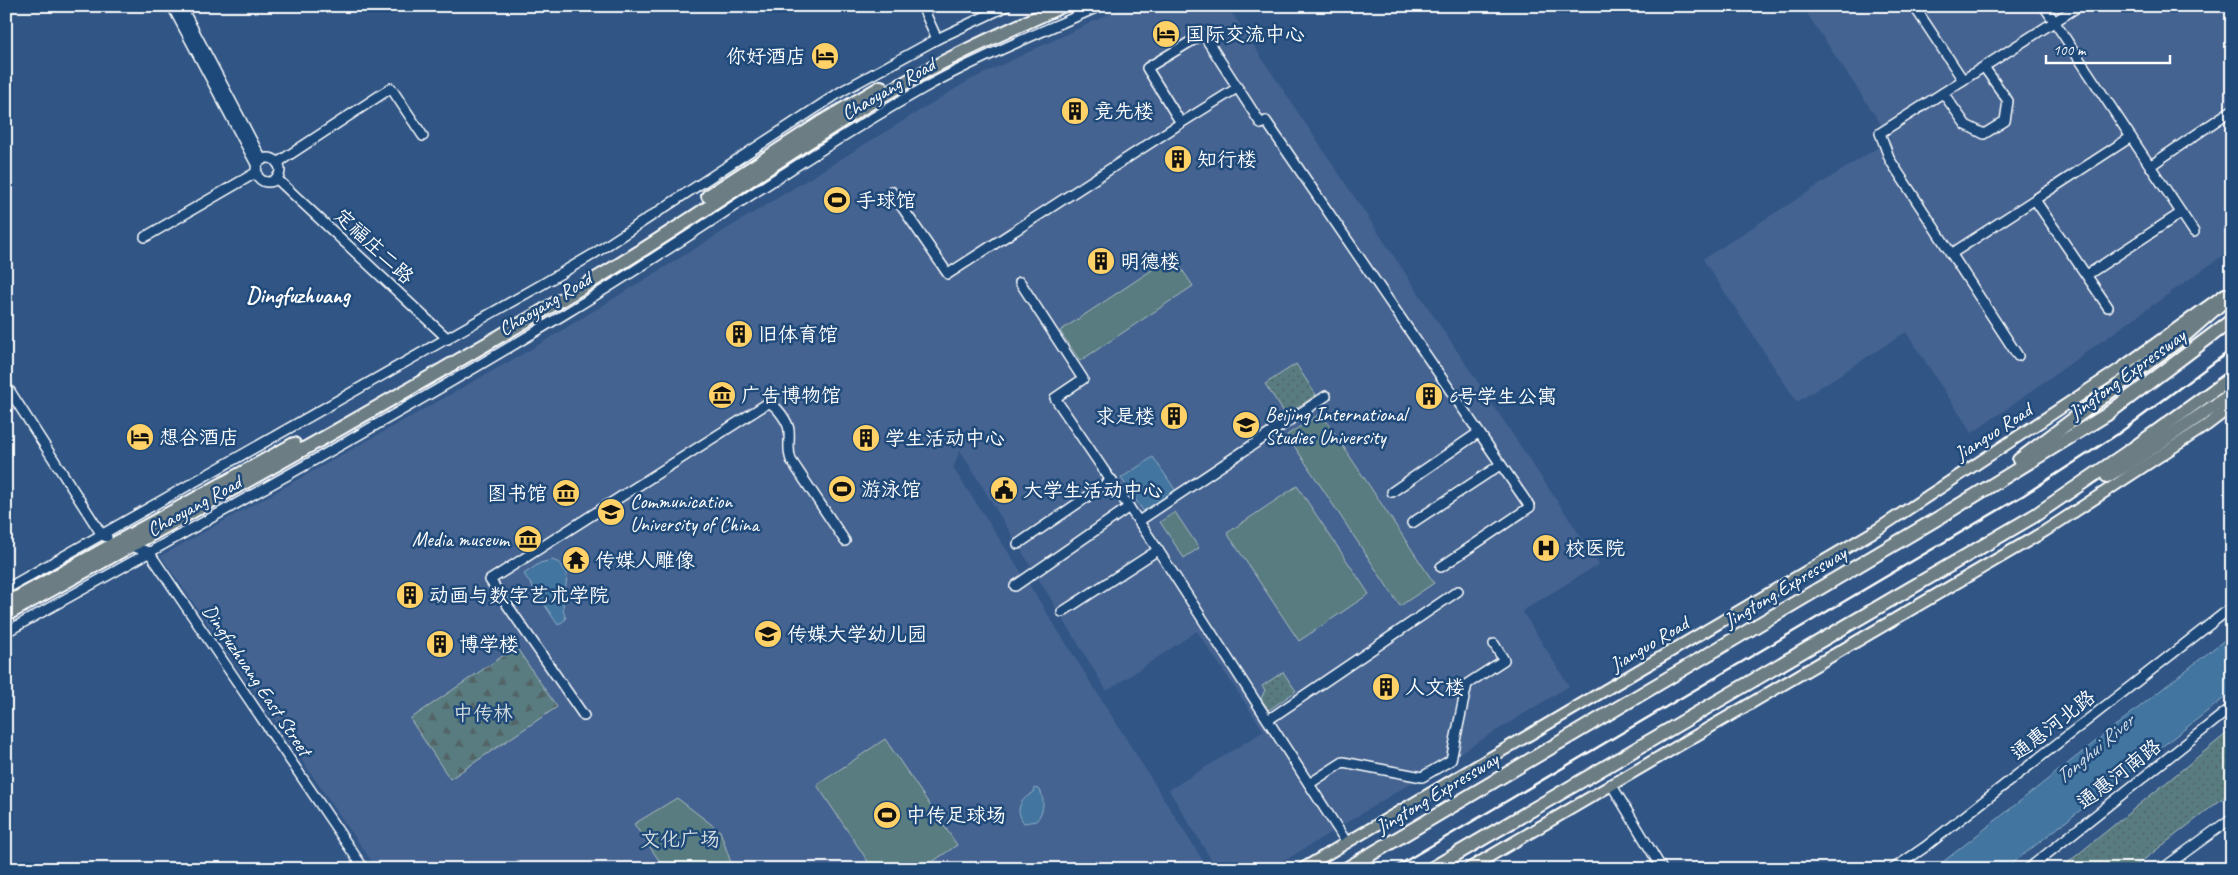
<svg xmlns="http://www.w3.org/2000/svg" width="2238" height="875" font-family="Caveat,'LXGW WenKai TC',sans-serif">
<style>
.built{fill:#446391}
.grass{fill:url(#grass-dots);stroke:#acbdc0}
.forest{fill:url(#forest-firs);stroke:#acbdc0}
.green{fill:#597b80;stroke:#acbdc0}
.water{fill:#42759f;stroke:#8eacc5}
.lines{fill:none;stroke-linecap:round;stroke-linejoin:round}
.minor-casing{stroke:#fff;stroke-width:12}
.major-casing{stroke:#fff;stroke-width:14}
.highway-casing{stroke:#fff;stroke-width:16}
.minor{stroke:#1f4a7a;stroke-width:9}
.major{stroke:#6c7e84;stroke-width:10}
.highway{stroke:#6c7e84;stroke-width:12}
.rail{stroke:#fff;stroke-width:2.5}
.labels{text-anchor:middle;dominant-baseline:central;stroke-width:5;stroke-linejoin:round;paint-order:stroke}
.poi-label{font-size:20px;fill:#fff;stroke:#1f4a7a;text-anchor:start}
.street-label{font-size:20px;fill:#fff;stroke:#1f4a7a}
.park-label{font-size:20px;fill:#d6dedf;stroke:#1f4a7a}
.water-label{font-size:21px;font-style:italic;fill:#d0dce7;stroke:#1f4a7a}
.quarter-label{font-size:22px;font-weight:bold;fill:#fff;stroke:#1f4a7a}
</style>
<defs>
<pattern id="grass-dots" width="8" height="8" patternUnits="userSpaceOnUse" patternTransform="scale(1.25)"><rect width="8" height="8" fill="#597b80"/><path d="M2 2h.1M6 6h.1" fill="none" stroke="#526466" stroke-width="1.8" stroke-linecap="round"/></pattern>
<pattern id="forest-firs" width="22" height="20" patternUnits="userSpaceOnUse" patternTransform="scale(1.25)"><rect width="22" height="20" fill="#597b80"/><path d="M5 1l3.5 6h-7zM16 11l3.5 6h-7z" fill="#526466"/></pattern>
</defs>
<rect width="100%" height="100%" fill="#315686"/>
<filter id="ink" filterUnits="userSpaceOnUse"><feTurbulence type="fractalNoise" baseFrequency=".02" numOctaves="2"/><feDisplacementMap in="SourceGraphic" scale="10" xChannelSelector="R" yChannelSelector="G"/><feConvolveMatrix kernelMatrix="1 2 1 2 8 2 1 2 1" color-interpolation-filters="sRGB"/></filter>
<g filter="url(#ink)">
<g class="built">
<polygon points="1126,6 1227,6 1599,564 1522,611 1569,686 1271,869 1217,869 1169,790 1264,731 1197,631 1107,691 960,450 953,468 1016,564 1208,869 377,869 161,556 530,350 968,81"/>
<polygon points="1802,6 2232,6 2232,249 1972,433 1906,332 1797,402 1703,259 1891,139"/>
</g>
<g class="grass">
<polygon points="1296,364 1316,395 1286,415 1265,384"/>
<polygon points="1283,672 1296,691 1269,710 1261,699 1265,690 1262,686"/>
<polygon points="2232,729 2232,791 2132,869 2060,869"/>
</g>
<polygon class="forest" points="516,647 557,707 450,779 410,719"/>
<g class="green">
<polygon points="1173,256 1193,286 1080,361 1060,331"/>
<polygon points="1321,413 1434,583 1400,606 1287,435"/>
<polygon points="1297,486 1369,594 1299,641 1227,533"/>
<polygon points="1175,512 1199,548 1184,558 1160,522"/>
<polygon points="885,739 957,845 922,869 873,869 817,785"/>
<polygon points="677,798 720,831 731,863 724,869 665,869 634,824"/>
</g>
<g class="water">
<polygon points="1153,457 1176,491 1144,512 1121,478"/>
<path d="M 552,560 L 560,563 L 567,574 C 567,590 559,604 566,619 L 558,625 L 524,574 L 540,563 Z"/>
<polygon points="2232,634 2232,692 2005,869 1934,869"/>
<path d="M 1035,788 L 1040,790 C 1045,801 1044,812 1036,821 L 1024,823 C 1014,809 1020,800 1034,792 Z"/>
</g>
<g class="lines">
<defs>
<g id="minor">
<polyline points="172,6 257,166"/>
<polyline points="181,6 262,160"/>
<polyline points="922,6 937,39"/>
<polyline points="1914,6 1963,80"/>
<polyline points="2044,6 2194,232"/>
<polyline points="1237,88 1181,123 1147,68 1203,34 1261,124 1266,121 1530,507 1441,567"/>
<polyline points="1943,93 1966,125 1984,134 2005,121 2008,101 1984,67"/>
<circle cx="268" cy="170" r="12"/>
<polyline points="277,163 391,88 423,136"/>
<polyline points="2150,166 2232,110"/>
<polyline points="276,178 448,339"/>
<polyline points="891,191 948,274 1181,123"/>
<polyline points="2035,200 2108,307"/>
<polyline points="145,237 257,172"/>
<polyline points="1951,254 2131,137"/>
<polyline points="2087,275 2181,213"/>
<polyline points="1020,282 1083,379 1055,398 1158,550 1347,843"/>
<polyline points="2018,356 1890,160 1880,133 2079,6"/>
<polyline points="6,385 102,535 107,537"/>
<polyline points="1392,492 1478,433"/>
<polyline points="1139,521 1326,396"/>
<polyline points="1412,523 1500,465"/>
<polyline points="1018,544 1112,480"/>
<polyline points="128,545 149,552 364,869"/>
<polyline points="1015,586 1129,507"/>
<polyline points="6,589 541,285 592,255 842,91 937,39 1007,6"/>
<polyline points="1062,612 1158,550"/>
<path d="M 6,632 C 194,527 384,424 568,312 C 687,240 801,158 922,89 C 979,57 1040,33 1100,6"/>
<path d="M 584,716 L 490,580 L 768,403 C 776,404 789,423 789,431 C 790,442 787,449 791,460 L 845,541"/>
<polyline points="1268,720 1458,591"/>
<polyline points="1309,784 1343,762 1422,777 1451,760 1467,684 1504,660 1494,644"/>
<polyline points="1611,784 1662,869"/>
<polyline points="1893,869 1925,847 2232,607"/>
<polyline points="2028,869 2232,707"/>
<polyline points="2162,869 2232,818"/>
</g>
<g id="major">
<polyline points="1302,869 1878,529 2120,369 2225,294"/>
<polyline points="1468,869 2045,531 2207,425 2232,406"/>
</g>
<g id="highway">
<polyline points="708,196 820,123 881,87"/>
<polyline points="2019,460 2184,336 2232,294"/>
<polyline points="2107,476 2128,464 2232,394"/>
<polyline points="6,604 294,444"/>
<path d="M 6,615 C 204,505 403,396 597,278 C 697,218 791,149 892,90 C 946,58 1005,32 1062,6"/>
<polyline points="1346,869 1940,517 2106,415 2232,320"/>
<polyline points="1431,869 2034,516 2132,449 2232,377"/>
</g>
</defs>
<use href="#minor" class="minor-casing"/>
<use href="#major" class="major-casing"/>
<use href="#highway" class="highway-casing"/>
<use href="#minor" class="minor"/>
<use href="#major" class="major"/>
<use href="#highway" class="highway"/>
<polyline class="rail" points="1392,869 2024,495 2118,434 2232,349"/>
</g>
</g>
<defs>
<symbol id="hotel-disc" viewBox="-11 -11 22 22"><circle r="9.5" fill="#ffd166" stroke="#1f4a7a"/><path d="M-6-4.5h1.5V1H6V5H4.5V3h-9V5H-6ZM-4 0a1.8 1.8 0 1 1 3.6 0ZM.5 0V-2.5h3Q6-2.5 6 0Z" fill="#111"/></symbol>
<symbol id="building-disc" viewBox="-11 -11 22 22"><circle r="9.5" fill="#ffd166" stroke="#1f4a7a"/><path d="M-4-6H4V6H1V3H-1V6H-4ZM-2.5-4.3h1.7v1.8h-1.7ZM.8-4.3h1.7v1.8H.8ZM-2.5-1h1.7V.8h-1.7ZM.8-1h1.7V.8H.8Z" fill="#111"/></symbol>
<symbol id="stadium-disc" viewBox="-11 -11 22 22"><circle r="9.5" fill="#ffd166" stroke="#1f4a7a"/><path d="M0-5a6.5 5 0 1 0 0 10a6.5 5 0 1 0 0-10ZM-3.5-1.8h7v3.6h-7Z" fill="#111"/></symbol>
<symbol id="museum-disc" viewBox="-11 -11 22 22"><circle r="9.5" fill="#ffd166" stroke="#1f4a7a"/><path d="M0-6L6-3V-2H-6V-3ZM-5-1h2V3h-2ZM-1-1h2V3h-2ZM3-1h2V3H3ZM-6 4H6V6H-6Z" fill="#111"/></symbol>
<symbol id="university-disc" viewBox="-11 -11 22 22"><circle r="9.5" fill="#ffd166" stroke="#1f4a7a"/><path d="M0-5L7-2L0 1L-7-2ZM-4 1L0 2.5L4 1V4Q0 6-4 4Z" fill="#111"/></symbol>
<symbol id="civic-disc" viewBox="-11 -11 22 22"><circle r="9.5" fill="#ffd166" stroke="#1f4a7a"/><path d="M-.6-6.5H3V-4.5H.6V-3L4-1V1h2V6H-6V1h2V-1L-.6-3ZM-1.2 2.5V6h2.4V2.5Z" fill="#111"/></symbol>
<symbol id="hospital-disc" viewBox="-11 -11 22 22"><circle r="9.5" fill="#ffd166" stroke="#1f4a7a"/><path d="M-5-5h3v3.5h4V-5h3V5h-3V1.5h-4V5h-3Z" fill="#111"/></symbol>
<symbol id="temple-disc" viewBox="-11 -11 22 22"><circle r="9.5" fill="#ffd166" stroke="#1f4a7a"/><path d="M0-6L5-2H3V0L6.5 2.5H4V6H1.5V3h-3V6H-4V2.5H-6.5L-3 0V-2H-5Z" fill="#111"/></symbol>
<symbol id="school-disc" viewBox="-11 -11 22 22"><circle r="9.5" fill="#ffd166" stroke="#1f4a7a"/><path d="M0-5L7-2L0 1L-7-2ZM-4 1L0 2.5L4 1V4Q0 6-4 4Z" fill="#111"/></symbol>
</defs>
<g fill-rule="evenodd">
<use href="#hotel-disc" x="1150" y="18" width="32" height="32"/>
<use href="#hotel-disc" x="809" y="40" width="32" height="32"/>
<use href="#building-disc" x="1059" y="95" width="32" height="32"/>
<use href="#building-disc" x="1162" y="143" width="32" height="32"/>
<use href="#stadium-disc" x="821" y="184" width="32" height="32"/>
<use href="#building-disc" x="1085" y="245" width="32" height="32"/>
<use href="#building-disc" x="723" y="318" width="32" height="32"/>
<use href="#museum-disc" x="706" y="379" width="32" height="32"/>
<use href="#building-disc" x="1413" y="380" width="32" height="32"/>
<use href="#building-disc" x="1158" y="400" width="32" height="32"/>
<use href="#university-disc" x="1230" y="409" width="32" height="32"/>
<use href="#hotel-disc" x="124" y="421" width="32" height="32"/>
<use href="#building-disc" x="850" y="422" width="32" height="32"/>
<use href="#stadium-disc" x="826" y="473" width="32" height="32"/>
<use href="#civic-disc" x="988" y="474" width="32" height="32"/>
<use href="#museum-disc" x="550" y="477" width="32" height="32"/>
<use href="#university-disc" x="595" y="496" width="32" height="32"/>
<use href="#museum-disc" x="512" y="523" width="32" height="32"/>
<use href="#hospital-disc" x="1530" y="532" width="32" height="32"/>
<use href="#temple-disc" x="560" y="544" width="32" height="32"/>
<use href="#building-disc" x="394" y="579" width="32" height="32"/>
<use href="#school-disc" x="752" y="618" width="32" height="32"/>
<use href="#building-disc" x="424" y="628" width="32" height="32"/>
<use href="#building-disc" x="1370" y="671" width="32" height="32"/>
<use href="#stadium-disc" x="871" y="799" width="32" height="32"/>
</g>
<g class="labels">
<g class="poi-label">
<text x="1185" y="34">国际交流中心</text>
<text x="806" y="56" text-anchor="end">你好酒店</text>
<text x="1094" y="111">竞先楼</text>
<text x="1197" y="159">知行楼</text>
<text x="856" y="200">手球馆</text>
<text x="1120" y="261">明德楼</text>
<text x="758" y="334">旧体育馆</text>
<text x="741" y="395">广告博物馆</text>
<text x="1448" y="396">6号学生公寓</text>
<text x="1265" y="414">Beijing International<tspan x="1265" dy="23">Studies University</tspan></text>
<text x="1155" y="416" text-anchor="end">求是楼</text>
<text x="159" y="437">想谷酒店</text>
<text x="885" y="438">学生活动中心</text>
<text x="861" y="489">游泳馆</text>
<text x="1023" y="490">大学生活动中心</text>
<text x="547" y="493" text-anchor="end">图书馆</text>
<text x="630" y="501">Communication<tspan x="630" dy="23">University of China</tspan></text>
<text x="509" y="539" text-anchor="end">Media museum</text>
<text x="1565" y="548">校医院</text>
<text x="595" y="560">传媒人雕像</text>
<text x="429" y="595">动画与数字艺术学院</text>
<text x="787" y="634">传媒大学幼儿园</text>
<text x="459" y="644">博学楼</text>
<text x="1405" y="687">人文楼</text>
<text x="906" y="815">中传足球场</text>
</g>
<g class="street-label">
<text transform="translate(888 89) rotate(-30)">Chaoyang Road</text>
<text transform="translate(374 246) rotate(43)">定福庄二路</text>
<text transform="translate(545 304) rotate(-31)">Chaoyang Road</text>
<text transform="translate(2127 374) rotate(-36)">Jingtong Expressway</text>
<text transform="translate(1993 432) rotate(-33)">Jianguo Road</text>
<text transform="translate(194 506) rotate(-29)">Chaoyang Road</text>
<text transform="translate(1785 587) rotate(-31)">Jingtong Expressway</text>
<text transform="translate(1649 644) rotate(-31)">Jianguo Road</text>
<text transform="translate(257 680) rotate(56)">Dingfuzhuang East Street</text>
<text transform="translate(2053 725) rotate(-38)">通惠河北路</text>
<text transform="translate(2119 774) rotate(-38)">通惠河南路</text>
<text transform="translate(1437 793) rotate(-31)">Jingtong Expressway</text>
</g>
<g class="park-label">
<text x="483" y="713">中传林</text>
<text x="680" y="839">文化广场</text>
</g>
<g class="water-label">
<text transform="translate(2094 749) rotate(-40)">Tonghui River</text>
</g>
<g class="quarter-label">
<text x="298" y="296">Dingfuzhuang</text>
</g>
</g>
<rect width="2238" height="875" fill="none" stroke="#1f4a7a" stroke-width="25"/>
<rect x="12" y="12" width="2213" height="850" fill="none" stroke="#fff" stroke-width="2" filter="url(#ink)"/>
<path d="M2046 55v8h124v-8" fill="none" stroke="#ffffff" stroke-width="2.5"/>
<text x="2053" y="55" font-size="15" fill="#ffffff" stroke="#1f4a7a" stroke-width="4" paint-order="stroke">100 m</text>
</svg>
